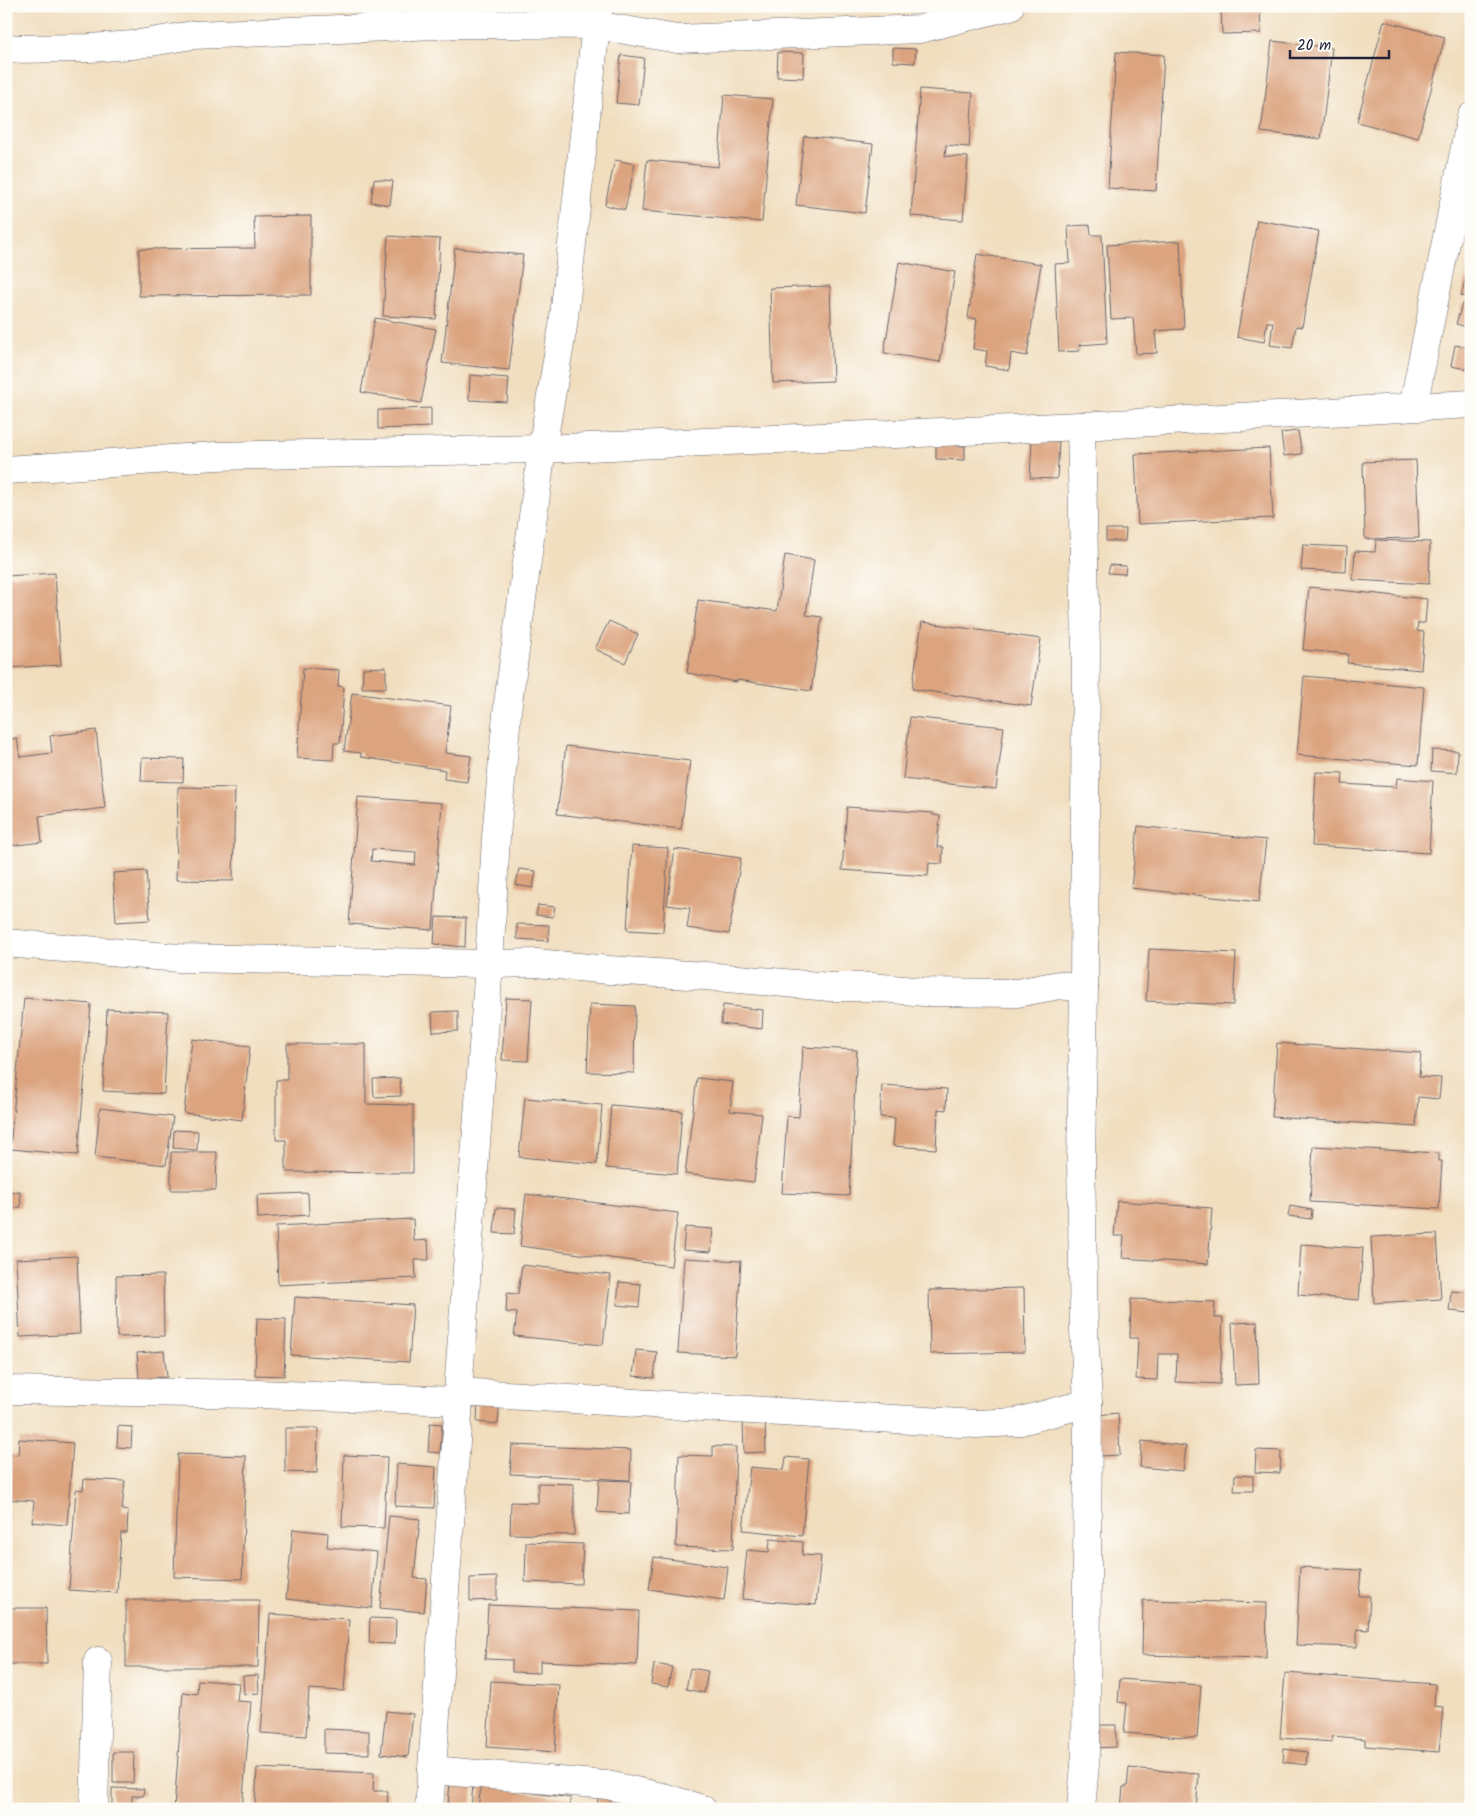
<svg xmlns="http://www.w3.org/2000/svg" width="1477" height="1815" font-family="Kalam,sans-serif">
<style>
.building{fill:#dba37e;fill-rule:evenodd}
.lines{fill:none;stroke-linecap:round;stroke-linejoin:round}
.minor-casing{stroke:#6a6469;stroke-width:29}
.minor{stroke:#fff;stroke-width:28}
</style>
<rect width="100%" height="100%" fill="#fdfcf7"/>
<filter id="ink" filterUnits="userSpaceOnUse"><feTurbulence type="fractalNoise" baseFrequency=".02" numOctaves="2"/><feDisplacementMap in="SourceGraphic" scale="10" xChannelSelector="R" yChannelSelector="G"/><feConvolveMatrix kernelMatrix="1 2 1 2 8 2 1 2 1" color-interpolation-filters="sRGB"/></filter>
<filter id="wash" filterUnits="userSpaceOnUse"><feTurbulence type="fractalNoise" baseFrequency=".0096" numOctaves="4" result="noise"/><feDisplacementMap in="SourceGraphic" scale="20" xChannelSelector="R" yChannelSelector="G"/><feGaussianBlur stdDeviation="1.12" result="paint"/><feColorMatrix in="noise" values="0 0 0 0 0 0 0 0 0 0 0 0 0 0 0 0 0 1.4 0 .05"/><feComposite in="paint" operator="in"/></filter>
<g filter="url(#wash)">
<rect width="100%" height="100%" fill="#f1debf"/>
<g id="blocks">
<g class="building">
<polygon points="523,6 543,6 542,15 523,12"/>
<polygon points="1260,7 1261,33 1222,34 1221,8"/>
<polygon points="1384,21 1445,37 1418,138 1357,122"/>
<polygon points="1272,41 1332,48 1321,139 1261,132"/>
<polygon points="893,48 916,49 915,63 893,62"/>
<polygon points="778,52 804,53 803,78 777,77"/>
<polygon points="1116,52 1164,55 1156,191 1108,188"/>
<polygon points="621,55 644,58 639,105 616,103"/>
<polygon points="920,89 973,93 969,147 946,145 945,156 968,157 963,220 911,216"/>
<polygon points="724,95 773,99 762,222 642,211 647,160 718,167"/>
<polygon points="804,136 873,144 865,213 796,205"/>
<polygon points="615,160 635,164 625,210 605,205"/>
<polygon points="374,179 393,181 390,205 371,202"/>
<polygon points="311,216 311,295 139,296 139,249 255,248 254,217"/>
<polygon points="1257,220 1319,231 1302,327 1296,326 1292,348 1270,345 1273,322 1267,322 1264,342 1237,337"/>
<polygon points="1090,225 1091,235 1102,235 1107,343 1079,345 1080,351 1059,352 1055,264 1070,263 1068,226"/>
<polygon points="388,236 440,239 436,319 383,316"/>
<polygon points="1180,241 1184,329 1155,331 1157,353 1136,354 1133,318 1111,319 1107,245"/>
<polygon points="455,248 523,255 509,370 442,363"/>
<polygon points="977,254 1041,264 1027,356 1011,353 1009,370 985,366 987,351 973,349 977,319 968,318"/>
<polygon points="899,262 955,272 940,362 884,353"/>
<polygon points="1468,270 1471,271 1471,328 1456,324 1462,304 1466,305 1468,297 1461,296"/>
<polygon points="830,286 833,381 773,383 770,288"/>
<polygon points="375,318 436,329 421,403 361,392"/>
<polygon points="1455,345 1471,348 1471,370 1451,366"/>
<polygon points="470,375 509,378 507,402 469,400"/>
<polygon points="431,408 431,427 378,429 378,410"/>
<polygon points="1298,431 1302,454 1284,456 1281,433"/>
<polygon points="1032,439 1059,441 1057,479 1030,478"/>
<polygon points="936,445 965,446 965,460 936,459"/>
<polygon points="1269,448 1273,518 1138,524 1135,454"/>
<polygon points="1416,460 1419,538 1365,539 1363,462"/>
<polygon points="1106,529 1126,529 1125,541 1106,541"/>
<polygon points="1376,540 1430,542 1429,584 1353,580 1355,551 1375,552"/>
<polygon points="1303,545 1347,547 1346,572 1301,570"/>
<polygon points="785,555 814,560 806,615 822,617 811,691 737,680 737,682 687,673 698,600 777,611"/>
<polygon points="1110,565 1126,566 1125,574 1108,573"/>
<polygon points="55,573 61,665 6,668 6,576"/>
<polygon points="1309,587 1427,599 1425,623 1418,623 1417,631 1424,632 1421,670 1347,663 1348,654 1303,650"/>
<polygon points="609,621 638,634 625,663 595,649"/>
<polygon points="922,622 1041,639 1031,706 912,689"/>
<polygon points="386,667 386,688 362,688 363,668"/>
<polygon points="303,668 339,670 338,686 344,687 340,743 334,743 333,760 297,758"/>
<polygon points="1304,676 1424,687 1418,765 1297,755"/>
<rect x="6" y="687" width="2" height="40"/>
<polygon points="352,693 451,706 445,753 471,756 467,782 444,779 445,770 361,757 361,753 344,751"/>
<polygon points="910,717 1004,727 996,789 903,779"/>
<polygon points="96,730 105,808 39,816 42,842 9,846 6,821 6,740 17,738 20,757 52,753 50,736"/>
<polygon points="566,746 690,761 681,829 557,814"/>
<polygon points="1432,750 1458,751 1457,773 1431,771"/>
<polygon points="142,758 184,759 183,782 141,781"/>
<polygon points="1316,772 1343,773 1342,784 1396,787 1397,778 1433,781 1429,853 1312,846"/>
<polygon points="178,787 235,788 233,881 176,880"/>
<path d="M 358,797 L 442,803 L 433,930 L 349,924 ZM 372,849 L 416,852 L 415,865 L 371,861 Z"/>
<polygon points="847,807 933,813 933,815 940,816 937,847 943,847 942,864 929,863 928,876 842,870"/>
<polygon points="1138,826 1266,840 1259,902 1131,888"/>
<polygon points="632,846 668,848 663,932 627,930"/>
<polygon points="675,849 741,858 729,934 687,928 690,908 667,905"/>
<polygon points="519,869 536,871 533,888 516,885"/>
<polygon points="146,871 150,920 116,922 113,873"/>
<polygon points="538,905 555,907 553,917 536,915"/>
<polygon points="436,917 466,918 465,947 434,944"/>
<polygon points="517,924 549,925 548,941 517,939"/>
<polygon points="1149,949 1236,953 1233,1005 1146,1001"/>
<polygon points="24,998 91,1004 78,1155 10,1149"/>
<polygon points="506,998 532,999 528,1061 502,1060"/>
<polygon points="590,1004 635,1006 634,1073 587,1072"/>
<polygon points="723,1005 763,1010 762,1029 721,1024"/>
<polygon points="107,1009 168,1012 164,1094 103,1091"/>
<polygon points="458,1011 458,1031 433,1032 432,1012"/>
<polygon points="192,1039 250,1046 242,1120 184,1113"/>
<polygon points="1277,1043 1421,1053 1419,1077 1441,1078 1439,1099 1418,1097 1416,1127 1272,1117"/>
<polygon points="287,1044 366,1044 366,1104 413,1105 413,1173 286,1172 286,1140 276,1140 276,1080 287,1080"/>
<polygon points="803,1047 857,1050 849,1196 782,1193 787,1116 799,1117"/>
<polygon points="400,1078 401,1096 374,1097 373,1079"/>
<polygon points="697,1078 733,1082 730,1111 762,1114 754,1182 685,1174"/>
<polygon points="882,1085 947,1089 946,1110 938,1109 936,1149 893,1146 895,1118 880,1117"/>
<polygon points="525,1098 602,1105 597,1164 519,1157"/>
<polygon points="611,1105 682,1111 677,1174 606,1168"/>
<polygon points="100,1108 173,1117 166,1165 95,1157"/>
<polygon points="174,1130 198,1131 197,1150 173,1148"/>
<polygon points="1313,1146 1439,1153 1439,1161 1442,1161 1439,1209 1310,1202"/>
<polygon points="171,1152 217,1152 216,1190 171,1190"/>
<polygon points="20,1191 21,1207 8,1208 7,1192"/>
<polygon points="308,1193 309,1215 258,1218 257,1195"/>
<polygon points="526,1194 678,1213 671,1266 520,1246"/>
<polygon points="1117,1201 1212,1208 1208,1264 1122,1258 1124,1236 1114,1236"/>
<polygon points="1290,1206 1312,1210 1311,1219 1288,1216"/>
<polygon points="496,1208 516,1209 514,1234 494,1233"/>
<polygon points="413,1219 414,1241 428,1240 429,1260 415,1260 416,1278 278,1285 276,1226"/>
<polygon points="685,1227 713,1229 711,1252 683,1250"/>
<polygon points="1437,1234 1441,1299 1374,1303 1371,1237"/>
<polygon points="1301,1244 1363,1248 1359,1300 1298,1295"/>
<polygon points="77,1256 80,1334 20,1337 16,1259"/>
<polygon points="684,1258 741,1261 735,1356 678,1353"/>
<polygon points="522,1265 611,1275 603,1345 514,1336 517,1313 506,1312 507,1293 518,1294"/>
<polygon points="163,1275 164,1336 117,1337 116,1276"/>
<polygon points="619,1282 641,1284 639,1307 617,1305"/>
<polygon points="1024,1288 1025,1352 930,1354 929,1290"/>
<polygon points="1451,1291 1471,1293 1471,1313 1449,1311"/>
<polygon points="295,1297 413,1305 409,1362 291,1355"/>
<polygon points="1131,1299 1215,1302 1214,1318 1223,1318 1220,1384 1176,1382 1177,1354 1158,1354 1157,1380 1136,1379 1138,1338 1130,1338"/>
<polygon points="257,1318 286,1319 284,1376 255,1375"/>
<polygon points="1257,1322 1259,1384 1235,1385 1232,1323"/>
<polygon points="636,1350 657,1352 654,1378 633,1376"/>
<polygon points="164,1351 167,1377 139,1379 137,1353"/>
<polygon points="478,1400 500,1401 498,1424 477,1422"/>
<polygon points="1118,1413 1120,1455 1100,1456 1098,1415"/>
<polygon points="765,1419 766,1452 744,1453 743,1420"/>
<polygon points="430,1423 442,1424 440,1453 428,1452"/>
<polygon points="118,1426 132,1427 131,1448 117,1447"/>
<polygon points="285,1428 318,1428 317,1473 285,1472"/>
<polygon points="19,1439 73,1443 67,1525 32,1522 34,1501 6,1499 6,1454 18,1455"/>
<polygon points="1142,1441 1186,1446 1183,1471 1140,1467"/>
<polygon points="512,1445 631,1450 630,1480 510,1474"/>
<polygon points="713,1446 736,1447 733,1549 676,1547 679,1455 713,1456"/>
<polygon points="1256,1450 1281,1451 1280,1473 1255,1472"/>
<polygon points="178,1454 246,1456 242,1579 174,1577"/>
<polygon points="344,1455 387,1457 384,1528 342,1527"/>
<polygon points="786,1457 809,1459 802,1536 743,1530 750,1467 784,1470"/>
<polygon points="397,1464 436,1467 434,1508 395,1506"/>
<polygon points="1235,1475 1253,1476 1253,1491 1234,1491"/>
<polygon points="84,1479 125,1481 122,1510 128,1511 127,1533 121,1533 117,1593 69,1590 76,1489 83,1490"/>
<polygon points="599,1480 631,1481 629,1514 597,1512"/>
<polygon points="538,1483 574,1484 574,1535 510,1534 511,1502 538,1503"/>
<polygon points="389,1516 420,1519 414,1578 427,1579 424,1612 380,1608"/>
<polygon points="293,1529 328,1533 327,1547 377,1552 372,1608 286,1599"/>
<polygon points="770,1539 803,1542 802,1555 821,1556 816,1605 742,1599 747,1550 769,1552"/>
<polygon points="526,1542 583,1544 581,1584 525,1582"/>
<polygon points="654,1557 728,1567 724,1600 649,1589"/>
<polygon points="1300,1567 1361,1570 1359,1596 1370,1596 1368,1630 1357,1629 1357,1647 1296,1645"/>
<polygon points="497,1577 497,1600 470,1601 470,1578"/>
<polygon points="126,1600 259,1600 258,1667 126,1667"/>
<polygon points="1143,1600 1267,1603 1266,1658 1142,1655"/>
<polygon points="488,1605 639,1611 637,1665 540,1661 540,1673 512,1672 512,1660 485,1659"/>
<polygon points="6,1608 46,1608 47,1664 6,1664"/>
<polygon points="270,1614 349,1619 344,1691 309,1689 306,1736 261,1733"/>
<polygon points="370,1618 396,1619 395,1644 369,1643"/>
<polygon points="654,1664 672,1667 668,1687 651,1684"/>
<polygon points="690,1668 708,1671 704,1693 686,1689"/>
<polygon points="1285,1673 1435,1684 1434,1706 1443,1707 1439,1752 1365,1746 1365,1739 1333,1736 1332,1742 1280,1738"/>
<polygon points="258,1675 259,1693 244,1694 243,1676"/>
<polygon points="1120,1679 1201,1685 1197,1738 1124,1733 1127,1703 1118,1702"/>
<polygon points="198,1680 239,1683 237,1701 251,1702 242,1809 174,1808 183,1692 197,1694"/>
<polygon points="491,1681 559,1685 555,1752 487,1747"/>
<polygon points="386,1711 413,1714 408,1757 381,1754"/>
<polygon points="1094,1725 1116,1725 1116,1747 1094,1748"/>
<polygon points="324,1729 369,1731 369,1754 324,1753"/>
<polygon points="1284,1749 1307,1752 1306,1765 1283,1762"/>
<polygon points="113,1752 134,1752 133,1783 113,1783"/>
<polygon points="257,1768 374,1773 373,1791 388,1791 387,1809 255,1809"/>
<polygon points="1129,1768 1199,1774 1196,1809 1121,1809 1123,1787 1127,1787"/>
<polygon points="450,1781 473,1785 471,1808 448,1806"/>
<polygon points="481,1786 571,1798 570,1809 478,1809"/>
<polygon points="112,1788 144,1789 143,1796 132,1796 132,1809 112,1809"/>
<polygon points="598,1796 640,1799 639,1809 597,1809"/>
</g>
</g>
</g>
<g filter="url(#ink)">
<use href="#blocks" fill-opacity="0" stroke="#6a6469" stroke-width="1"/>
<g class="lines">
<defs>
<g id="minor">
<polyline points="6,49 89,48 133,45 193,35 462,24 596,25 677,39 920,29 1010,6"/>
<polyline points="1413,407 1471,117"/>
<polyline points="1081,426 1086,647 1084,988 1081,1161 1084,1330 1088,1403 1086,1753 1081,1809"/>
<polyline points="6,470 216,456 542,449 1081,426 1471,404"/>
<polyline points="6,943 179,958 489,964 536,963 609,970 705,976 830,987 872,987 924,992 1017,993 1059,985 1084,988"/>
<polyline points="6,1390 257,1394 459,1401"/>
<polyline points="458,1392 976,1424 1017,1422 1088,1403"/>
<polyline points="432,1770 607,1785 667,1798 702,1809"/>
<polyline points="94,1809 98,1661"/>
<polyline points="429,1809 459,1401 458,1392 489,964 496,837 508,703 542,449 563,326 596,25 599,6"/>
</g>
</defs>
<use href="#minor" class="minor-casing"/>
<use href="#minor" class="minor"/>
</g>
</g>
<rect width="1477" height="1815" fill="none" stroke="#fdfcf7" stroke-width="25"/>
<path d="M1290 50v8h99v-8" fill="none" stroke="#22223b" stroke-width="2.5"/>
<text x="1297" y="50" font-size="15" fill="#22223b" stroke="#fdfcf7" stroke-width="4" paint-order="stroke">20 m</text>
</svg>
